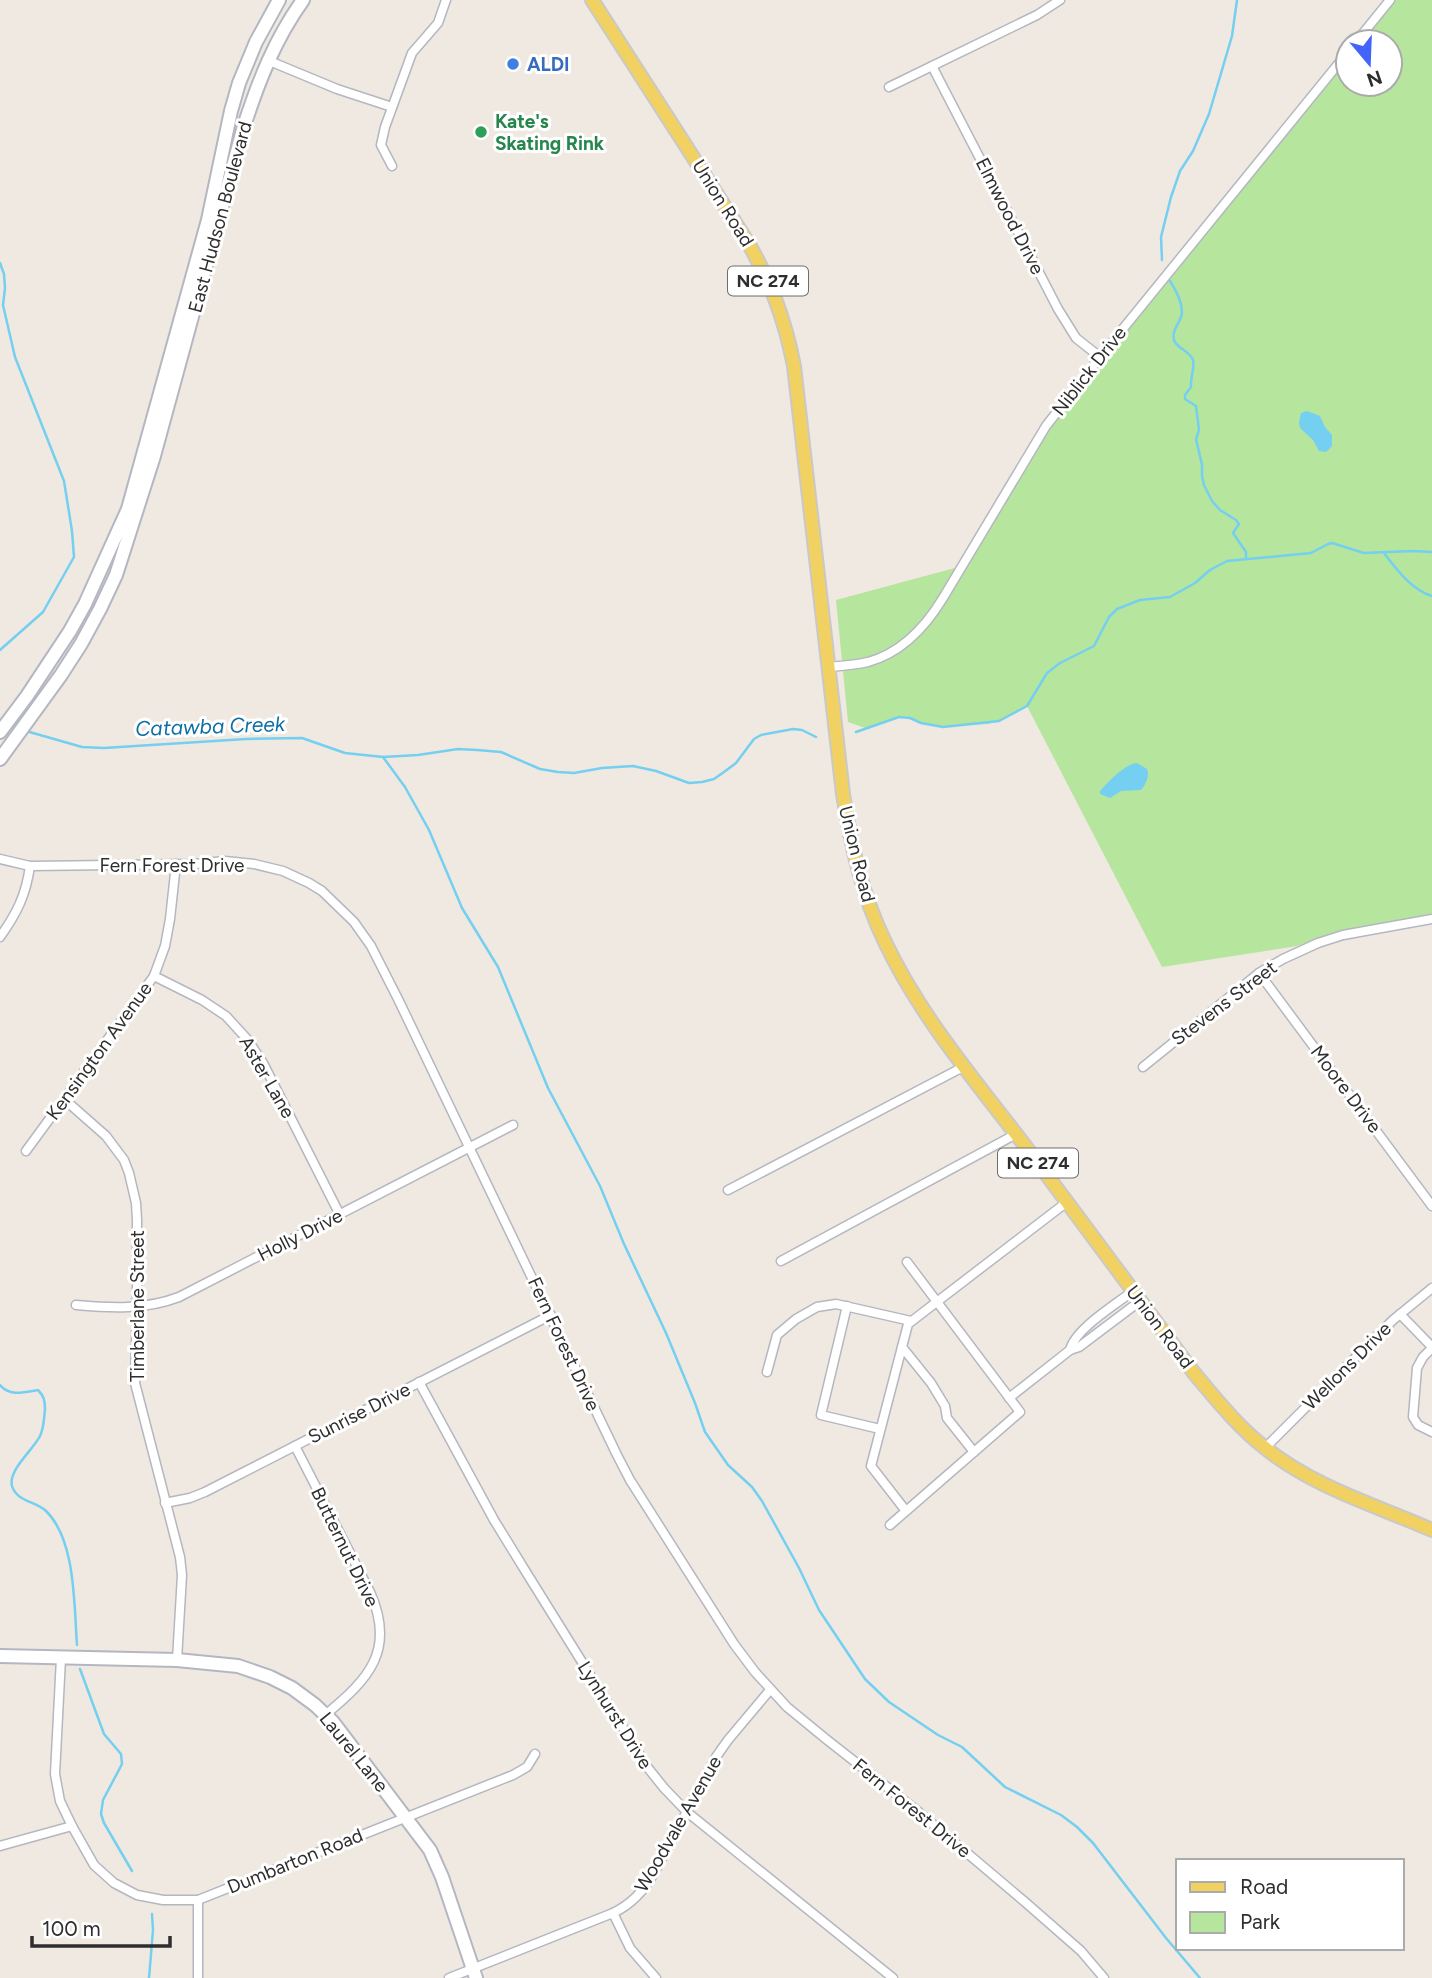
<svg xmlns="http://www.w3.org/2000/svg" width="1432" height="1978" font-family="Figtree,sans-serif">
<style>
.green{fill:#b6e59e}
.water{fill:#75cff0}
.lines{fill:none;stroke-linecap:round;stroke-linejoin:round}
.stream{stroke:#75cff0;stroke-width:2.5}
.street-casing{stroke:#b4b7c1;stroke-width:11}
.secondary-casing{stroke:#b4b7c1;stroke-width:16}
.primary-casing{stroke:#c9c9c9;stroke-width:16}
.street{stroke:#fff;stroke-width:8}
.secondary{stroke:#fff;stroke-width:12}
.primary{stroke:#f2d163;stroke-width:12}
.shop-dot{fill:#3f7fe0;stroke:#fff;stroke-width:2.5}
.leisure-dot{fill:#2e9e5b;stroke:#fff;stroke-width:2.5}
.labels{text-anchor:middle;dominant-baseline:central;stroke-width:6;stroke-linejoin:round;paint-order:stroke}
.shield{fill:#fff;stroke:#6d6d6d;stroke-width:2}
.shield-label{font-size:18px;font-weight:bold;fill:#2e2e2e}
.shop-label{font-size:19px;font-weight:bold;fill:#366cbe;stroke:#fff;text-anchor:start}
.leisure-label{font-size:19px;font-weight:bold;fill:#27864d;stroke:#fff;text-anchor:start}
.street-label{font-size:19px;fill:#2e2e2e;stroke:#fff}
.water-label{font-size:21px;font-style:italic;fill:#0d6fa3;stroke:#fff}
</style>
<rect width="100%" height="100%" fill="#efe9e1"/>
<polygon class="green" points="1395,0 1432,0 1432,914 1345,931 1297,946 1162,967 1027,706 999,721 988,724 943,727 921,723 910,718 899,717 868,729 848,722 836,600 966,565 1049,427 1348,57 1348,84 1390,84 1390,42 1360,42"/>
<g class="water">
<polygon points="1307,411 1320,416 1325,427 1332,435 1332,446 1326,452 1319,451 1313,440 1300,428 1299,422 1301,413"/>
<path d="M 1137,763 L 1147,769 C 1150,776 1146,784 1141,790 L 1121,791 L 1110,798 L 1100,794 L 1100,791 C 1108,782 1125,764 1137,763 Z"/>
</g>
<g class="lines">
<g class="stream">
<polyline points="1162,260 1161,237 1171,197 1180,171 1193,151 1209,114 1232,36 1237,0"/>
<polyline points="0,263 4,274 5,288 3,305 15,357 64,481 72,531 74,557 43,612 0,650"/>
<path d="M 1170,281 C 1176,290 1182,302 1182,313 C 1181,322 1171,330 1174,340 C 1177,349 1189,350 1193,360 C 1195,368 1190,378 1191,387 L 1185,395 L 1185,399 L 1196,406 L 1199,430 L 1196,439 L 1202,465 L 1202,476 L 1204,485 L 1212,501 L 1220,510 L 1236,520 L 1239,524 L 1233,533 L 1246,552 L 1246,559"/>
<path d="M 1384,553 C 1397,570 1412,590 1432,596"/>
<polyline points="26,731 82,747 104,748 246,739 302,738 345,753 383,757 418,755 458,749 477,750 501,752 540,769 558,772 574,773 602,768 633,766 656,771 689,783 702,782 714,779 724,772 736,763 754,739 761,735 793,729 802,730 816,737"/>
<polyline points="856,732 899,717 910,718 921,723 943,727 999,721 1027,706 1047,673 1060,663 1094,646 1109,617 1117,609 1140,600 1170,597 1195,583 1210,570 1227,561 1311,553 1328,544 1332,543 1364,553 1412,551 1432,552"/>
<polyline points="383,757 405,787 429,830 462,908 498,967 548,1088 600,1186 624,1244 666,1333 695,1403 705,1432 728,1465 752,1487 762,1501 799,1568 819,1610 865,1679 889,1702 938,1735 962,1747 1005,1787 1061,1815 1077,1827 1093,1843 1166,1938 1200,1978"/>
<path d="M 0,1385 C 10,1397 25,1392 38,1390 C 44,1396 45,1401 45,1409 C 44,1418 44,1428 40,1436 C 33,1450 8,1470 12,1486 C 17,1502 36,1501 46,1511 C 76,1540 74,1606 77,1645"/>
<polyline points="80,1669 104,1734 121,1754 122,1764 103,1800 101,1814 104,1823 132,1871"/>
<polyline points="149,1978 153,1930 152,1914"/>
</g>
<defs>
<g id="street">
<polyline points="1356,42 1390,0"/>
<polyline points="267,60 337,89 392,107"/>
<polyline points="932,66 1058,309 1076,338 1100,357"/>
<polyline points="889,87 1037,15 1060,0"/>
<polyline points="392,166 381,145 385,127 412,53 438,23 446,0"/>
<path d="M 829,667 C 842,666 855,665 868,662 C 901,653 926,626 943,598 L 1046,426 L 1100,357 L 1348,52"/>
<polyline points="0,859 30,866 195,864 225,861 254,864 283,871 309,883 322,891 354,922 371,946 398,999 617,1455 630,1480 734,1644 755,1672 787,1707 826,1739 915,1809 1025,1902 1081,1951 1104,1978"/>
<path d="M 0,937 C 17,913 26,895 30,866"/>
<polyline points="1259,973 1432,1206"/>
<polyline points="154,976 202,1000 226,1016 247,1039 263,1063 340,1215"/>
<polyline points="1143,1067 1259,973 1283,959 1318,943 1343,935 1432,919"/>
<polyline points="64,1099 106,1136 124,1160 129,1173 136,1203 137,1220 137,1307 135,1383 180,1557 182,1575 177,1660"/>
<polyline points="26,1151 154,976 165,946 170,919 176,864"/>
<polyline points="728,1190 965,1066"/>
<polyline points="781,1261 1016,1134"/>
<path d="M 76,1305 C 111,1308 145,1310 179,1297 L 513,1125"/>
<polyline points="847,1306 821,1415 880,1429"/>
<polyline points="1400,1314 1432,1347"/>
<polyline points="902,1347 931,1383 945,1406 947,1418 974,1452"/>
<polyline points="1432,1348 1423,1357 1417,1368 1413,1417 1418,1425 1432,1432"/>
<path d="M 1070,1350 C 1075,1329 1115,1305 1133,1291"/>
<polyline points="767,1372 777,1335 796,1319 817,1307 836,1304 911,1321"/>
<polyline points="419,1382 494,1520 526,1572 648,1768 664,1788 687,1812 893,1978"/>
<polyline points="1009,1398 1070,1350 1079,1347 1140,1301"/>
<path d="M 295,1446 L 370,1592 C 396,1650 369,1679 325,1715"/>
<polyline points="1265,1448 1393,1320 1432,1288"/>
<polyline points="165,1503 190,1498 205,1492 551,1315"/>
<polyline points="906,1511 871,1466 908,1324 1067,1202"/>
<polyline points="890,1525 1020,1412 907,1262"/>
<polyline points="61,1658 55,1774 60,1801 72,1826 94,1865 114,1883 137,1895 163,1900 198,1900 513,1775 527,1767 535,1754"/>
<polyline points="0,1846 72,1826"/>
<polyline points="613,1913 630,1948 656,1978"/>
<polyline points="198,1978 198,1900"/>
<path d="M 449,1978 L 613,1913 C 632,1904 644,1891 654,1873 L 716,1757 L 728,1740 L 770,1690"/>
</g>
<g id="secondary">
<polyline points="0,732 27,696 70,631 85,604 128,509 208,220 231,111 239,83 256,42 279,0"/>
<path d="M 0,759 L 61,675 L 81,644 L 100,609 L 116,575 L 154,456 L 244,126 C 259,80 275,39 303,0"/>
<polyline points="0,1656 177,1660 238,1666 270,1677 292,1688 315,1705 333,1722 430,1850 442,1877 476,1978"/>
</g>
<path id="primary" d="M 592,0 L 747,241 C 771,282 785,320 794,366 L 843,794 C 851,845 862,895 885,942 C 921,1018 978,1084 1029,1151 C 1084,1225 1139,1299 1194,1373 C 1216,1399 1237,1426 1264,1447 C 1313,1487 1375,1505 1432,1530"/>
</defs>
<use href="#street" class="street-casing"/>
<use href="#secondary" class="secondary-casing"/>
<use href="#primary" class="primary-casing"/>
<use href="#street" class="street"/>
<use href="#secondary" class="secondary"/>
<use href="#primary" class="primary"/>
</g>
<circle class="shop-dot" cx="513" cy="64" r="7"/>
<circle class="leisure-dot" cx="481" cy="132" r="7"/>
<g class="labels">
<g class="shield">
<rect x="728" y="266.5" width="80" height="29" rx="5"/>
<rect x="998" y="1148.5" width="80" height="29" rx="5"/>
</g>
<g class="shield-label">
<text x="768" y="281">NC 274</text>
<text x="1038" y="1163">NC 274</text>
</g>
<g class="shop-label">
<text x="527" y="64">ALDI</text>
</g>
<g class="leisure-label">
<text x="495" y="121">Kate's<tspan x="495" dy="22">Skating Rink</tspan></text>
</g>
<g class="street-label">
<text transform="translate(723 203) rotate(58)">Union Road</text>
<text transform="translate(1010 216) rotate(63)">Elmwood Drive</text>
<text transform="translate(220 217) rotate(-75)">East Hudson Boulevard</text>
<text transform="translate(1089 371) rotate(-52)">Niblick Drive</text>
<text transform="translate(857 854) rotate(76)">Union Road</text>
<text x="172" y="865">Fern Forest Drive</text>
<text transform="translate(1224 1003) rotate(-37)">Stevens Street</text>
<text transform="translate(99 1051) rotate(-54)">Kensington Avenue</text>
<text transform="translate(267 1077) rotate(60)">Aster Lane</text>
<text transform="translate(1346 1089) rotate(53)">Moore Drive</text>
<text transform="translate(300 1235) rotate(-27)">Holly Drive</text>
<text transform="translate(137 1306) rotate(-90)">Timberlane Street</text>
<text transform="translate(1160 1327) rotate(53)">Union Road</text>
<text transform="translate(564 1344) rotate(65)">Fern Forest Drive</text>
<text transform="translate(1347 1366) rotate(-45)">Wellons Drive</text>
<text transform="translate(359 1413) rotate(-27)">Sunrise Drive</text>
<text transform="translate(345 1547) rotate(64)">Butternut Drive</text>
<text transform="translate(615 1715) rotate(58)">Lynhurst Drive</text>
<text transform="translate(354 1752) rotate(51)">Laurel Lane</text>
<text transform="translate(912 1808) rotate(39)">Fern Forest Drive</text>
<text transform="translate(678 1824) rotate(-60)">Woodvale Avenue</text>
<text transform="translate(295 1861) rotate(-22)">Dumbarton Road</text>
</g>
<g class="water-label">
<text transform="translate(210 726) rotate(-2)">Catawba Creek</text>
</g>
</g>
<rect x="1176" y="1859" width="228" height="91" fill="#ffffff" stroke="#ababab" stroke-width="2"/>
<rect x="1190" y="1882" width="35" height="10" fill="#f2d163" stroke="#ababab" stroke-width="2"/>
<text x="1240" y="1894" font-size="21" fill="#2e2e2e">Road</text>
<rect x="1190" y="1912" width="35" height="21" fill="#b6e59e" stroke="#ababab" stroke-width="2"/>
<text x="1240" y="1929" font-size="21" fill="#2e2e2e">Park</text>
<g transform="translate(1369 63) rotate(161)"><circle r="33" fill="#ffffff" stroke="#ababab" stroke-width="2"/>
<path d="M0-5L12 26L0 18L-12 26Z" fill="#4264fb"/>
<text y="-10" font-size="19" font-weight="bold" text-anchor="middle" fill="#2e2e2e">N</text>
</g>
<path d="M32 1936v10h138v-10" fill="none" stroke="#2e2e2e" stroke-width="3.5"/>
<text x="42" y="1936" font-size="21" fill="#2e2e2e" stroke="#ffffff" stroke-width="5" paint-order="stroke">100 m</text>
</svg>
